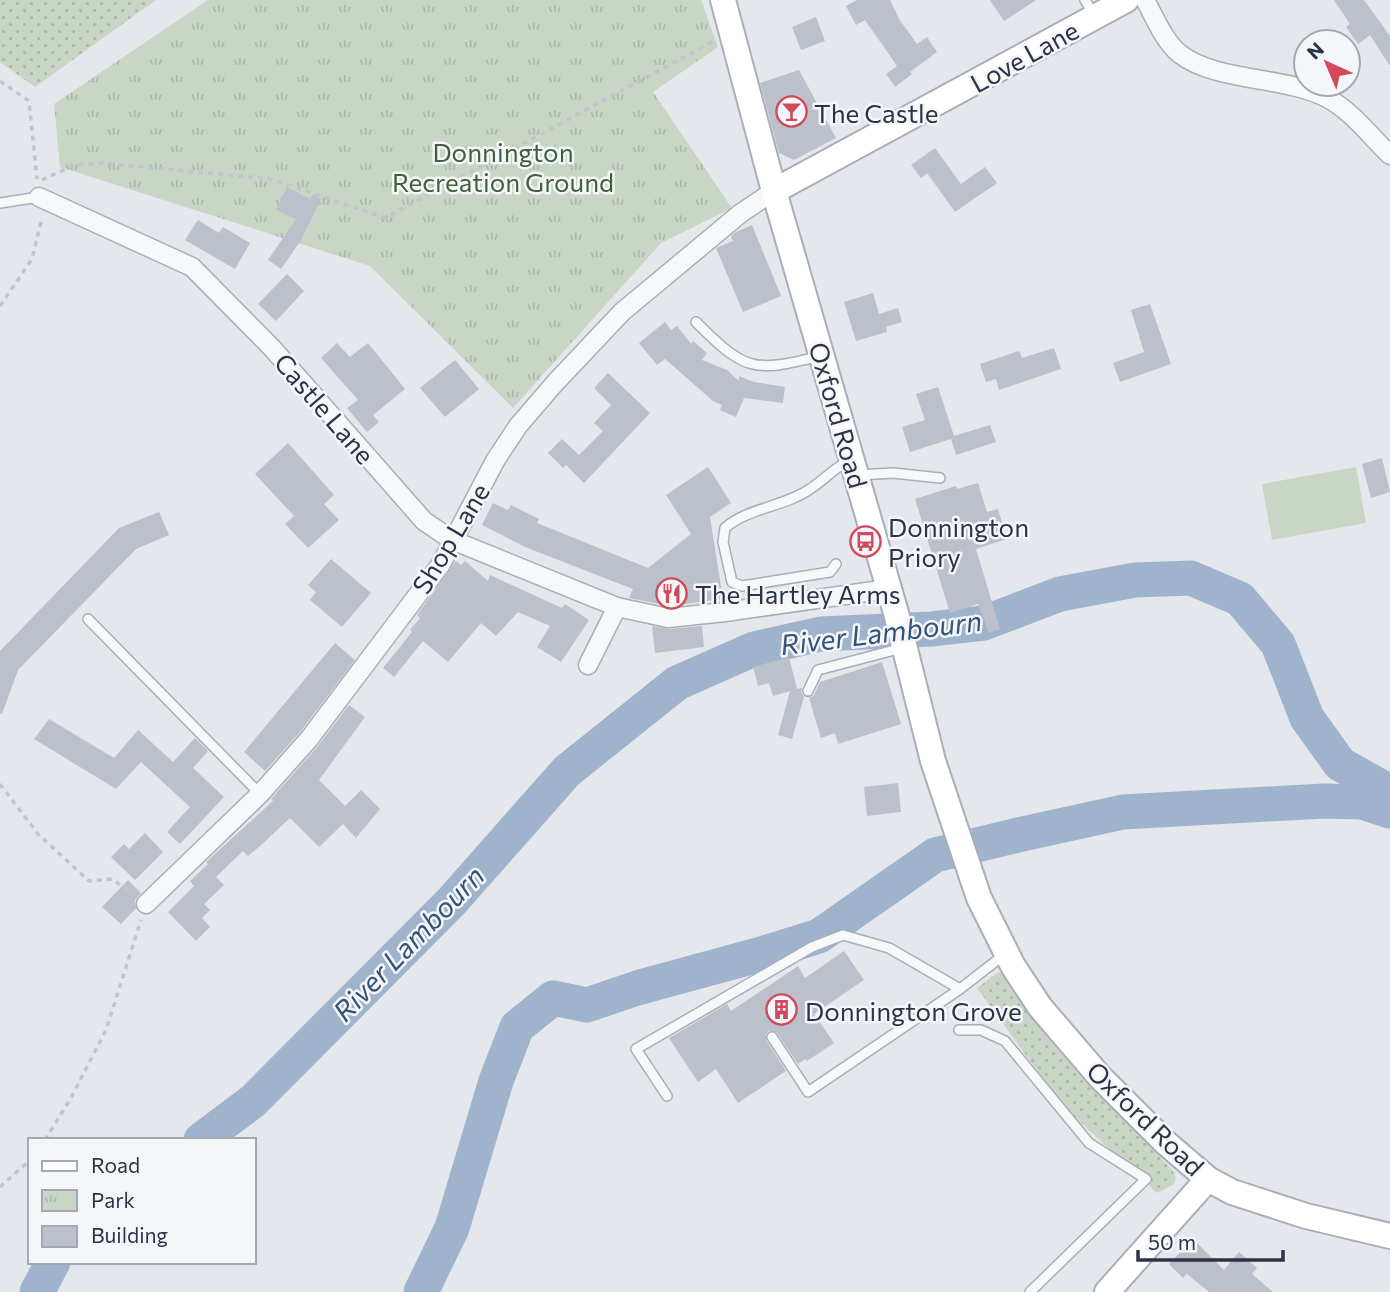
<svg xmlns="http://www.w3.org/2000/svg" width="1390" height="1292" font-family="Commissioner,sans-serif">
<style>
.grass{fill:url(#grass-dots)}
.park{fill:url(#park-tufts)}
.garden{fill:#c9d6c5}
.lines{fill:none;stroke-linecap:round;stroke-linejoin:round}
.river{stroke:#9fb4cc;stroke-width:35}
.building{fill:#bbc0ca}
.lane-casing{stroke:#a9aeb7;stroke-width:12}
.street-casing{stroke:#a9aeb7;stroke-width:21}
.secondary-casing{stroke:#a9aeb7;stroke-width:28}
.path{stroke:#c2c5cb;stroke-width:3.5;stroke-dasharray:5 5;stroke-linecap:butt}
.lane{stroke:#f7f8fa;stroke-width:9}
.street{stroke:#f7f8fa;stroke-width:18}
.secondary{stroke:#fff;stroke-width:24}
.labels{text-anchor:middle;dominant-baseline:central;stroke-width:5;stroke-linejoin:round;paint-order:stroke}
.street-label{font-size:26px;fill:#2b3445;stroke:#f4f6f9}
.poi-label{font-size:26px;fill:#2b3445;stroke:#f4f6f9;text-anchor:start}
.park-label{font-size:26px;fill:#3f6138;stroke:#f4f6f9}
.water-label{font-size:28px;font-style:italic;fill:#34527a;stroke:#f4f6f9}
</style>
<defs>
<pattern id="grass-dots" width="8" height="8" patternUnits="userSpaceOnUse" patternTransform="scale(1.75)"><rect width="8" height="8" fill="#c9d6c5"/><path d="M2 2h.1M6 6h.1" fill="none" stroke="#adb8ab" stroke-width="1.8" stroke-linecap="round"/></pattern>
<pattern id="park-tufts" width="24" height="20" patternUnits="userSpaceOnUse" patternTransform="scale(1.75)"><rect width="24" height="20" fill="#c9d6c5"/><path d="M3 7l-1-3M5 7V3M7 7l1-3M15 17l-1-3M17 17v-4M19 17l1-3" fill="none" stroke="#adb8ab"/></pattern>
</defs>
<rect width="100%" height="100%" fill="#e4e7ec"/>
<g class="grass">
<polygon points="0,0 156,0 35,87 0,62"/>
<polygon points="1003,972 1078,1070 1173,1171 1176,1178 1174,1184 1157,1193 1063,1106 977,988 997,973"/>
</g>
<polygon class="park" points="208,0 701,0 718,47 653,92 732,208 661,243 513,408 370,266 60,167 54,104"/>
<polygon class="garden" points="1356,467 1366,523 1272,540 1262,484"/>
<g class="lines">
<g class="river">
<polyline points="201,1140 253,1101 452,901 567,771 677,683 754,649 821,634 931,629 984,623 1060,594 1135,580 1191,578 1240,599 1278,644 1307,718 1340,764 1390,792"/>
<polyline points="37,1292 53,1262"/>
<polyline points="421,1292 452,1228 496,1081 517,1027 553,998 587,1005 637,988 758,955 819,936 935,855 1018,835 1123,812 1324,801 1362,802 1390,811"/>
</g>
</g>
<g class="building">
<polygon points="857,0 890,0 899,19 917,44 927,37 937,52 910,72 912,74 895,87 886,74 897,66 865,20 856,25 846,6"/>
<polygon points="990,0 1036,0 1004,21"/>
<polygon points="1334,0 1364,0 1390,36 1390,66 1370,35 1358,44 1346,27 1350,24"/>
<polygon points="816,17 825,41 801,50 792,27"/>
<polygon points="799,70 836,138 794,160 779,153 760,83"/>
<polygon points="935,148 961,184 985,167 997,183 955,212 927,173 921,178 911,165"/>
<polygon points="287,187 310,199 313,194 321,199 301,240 281,269 268,260 296,219 276,210"/>
<polygon points="198,220 219,233 223,227 250,243 235,269 185,240"/>
<polygon points="752,225 781,296 743,312 716,248 733,241 731,236 736,232"/>
<polygon points="287,274 304,291 276,321 258,304"/>
<polygon points="873,293 879,314 898,308 902,322 886,327 887,332 856,341 844,302"/>
<polygon points="1150,304 1171,364 1120,382 1113,363 1144,352 1131,310"/>
<polygon points="665,322 671,330 677,326 691,344 693,341 707,353 702,360 727,370 739,381 739,376 754,382 785,387 783,403 744,398 736,417 720,410 722,405 713,401 665,359 657,365 639,343"/>
<polygon points="337,343 350,357 368,343 405,389 373,415 379,422 367,432 347,408 358,400 321,358"/>
<polygon points="1054,348 1061,369 999,390 996,379 986,382 980,364 1019,351 1022,358"/>
<polygon points="455,360 479,389 445,417 420,388"/>
<polygon points="608,373 650,413 584,483 566,465 563,468 548,453 562,439 579,455 603,431 594,423 611,405 594,388"/>
<polygon points="938,387 954,436 990,425 996,442 956,455 951,439 910,452 902,427 925,420 916,394"/>
<polygon points="288,443 334,495 324,504 339,520 308,548 285,524 294,516 255,474"/>
<polygon points="1382,458 1390,492 1371,498 1362,464"/>
<polygon points="708,467 731,503 710,517 723,599 669,606 629,598 633,589 525,547 482,525 493,503 508,510 511,505 539,519 537,523 648,568 691,534 666,495"/>
<polygon points="978,483 987,512 998,509 1007,539 976,549 1000,629 989,633 978,604 950,613 915,499 956,486 957,489"/>
<polygon points="159,512 169,535 136,549 18,670 2,714 0,713 0,651 119,528"/>
<polygon points="331,559 371,593 342,627 310,600 316,592 308,585"/>
<polygon points="456,561 461,565 465,561 488,581 490,575 562,608 565,604 589,620 561,662 537,647 550,626 518,612 496,636 481,623 448,662 423,641 394,677 383,668 412,632 410,630 420,618 417,615"/>
<polygon points="652,626 669,629 702,626 704,647 655,653"/>
<polygon points="335,643 355,660 300,732 265,771 244,752"/>
<polygon points="789,657 797,689 802,688 801,692 804,697 792,739 778,735 790,691 773,696 769,683 758,686 753,667"/>
<polygon points="882,662 901,724 838,744 835,733 821,738 809,698 814,695 820,682"/>
<polygon points="349,705 365,717 319,780 345,806 361,790 380,809 356,838 343,824 319,847 290,818 260,846 248,856 243,851 216,877 224,885 204,904 210,910 202,918 210,927 196,941 168,912 194,886 190,881 208,864 206,862 273,801 271,799 318,746"/>
<polygon points="49,719 114,758 138,730 173,762 195,738 208,751 193,768 224,797 180,844 167,832 190,807 141,762 116,789 34,739"/>
<polygon points="898,783 901,812 867,816 864,787"/>
<polygon points="145,833 163,852 135,880 111,857 124,844 129,849"/>
<polygon points="128,880 141,893 135,900 136,908 121,924 102,907"/>
<polygon points="844,951 864,980 814,1014 834,1043 807,1061 805,1059 798,1064 777,1033 769,1031 766,1034 766,1040 786,1071 738,1103 716,1069 698,1082 669,1038 727,1004 731,1011 798,966 805,978"/>
<polygon points="1193,1239 1224,1270 1239,1252 1257,1268 1252,1274 1273,1292 1209,1292 1187,1274 1183,1278 1169,1264"/>
</g>
<g class="lines">
<defs>
<g id="lane">
<polyline points="1085,0 1095,17"/>
<polyline points="0,203 39,197"/>
<path d="M 696,322 C 745,371 753,373 820,356"/>
<polyline points="858,475 893,473 940,478"/>
<path d="M 836,564 L 830,572 L 742,586 L 732,582 L 723,542 L 725,528 C 747,508 784,507 810,489 C 824,480 834,468 850,460"/>
<polyline points="88,619 260,794"/>
<polyline points="808,691 818,670 902,648"/>
<polyline points="959,1030 981,1030 1005,1041 1089,1143 1146,1179 1030,1292"/>
<polyline points="772,1037 808,1092 960,989 1005,954"/>
<polyline points="667,1096 636,1049 812,947 843,935 889,948 960,989"/>
</g>
<g id="street">
<path d="M 1145,0 C 1155,18 1164,41 1180,54 C 1216,82 1285,76 1327,98 C 1352,111 1370,136 1390,155"/>
<polyline points="39,197 192,267 272,348 424,521 452,540 617,607 668,618 725,612 888,589"/>
<polyline points="588,665 617,607"/>
<polyline points="146,904 260,794 309,739 441,564 495,461 518,426 555,383 622,312 741,213 774,191"/>
</g>
<g id="secondary">
<polyline points="723,0 774,191 896,613 933,761 979,898 1013,966 1040,1007 1100,1077 1166,1143 1208,1179 1232,1192 1306,1216 1390,1236"/>
<polyline points="774,191 1126,0"/>
<polyline points="1107,1292 1208,1179"/>
</g>
</defs>
<use href="#lane" class="lane-casing"/>
<use href="#street" class="street-casing"/>
<use href="#secondary" class="secondary-casing"/>
<g class="path">
<polyline points="0,81 29,101 37,179"/>
<polyline points="42,180 74,165 101,163 271,179 385,218 714,41"/>
<polyline points="0,306 32,259 42,218"/>
<polyline points="0,784 38,834 89,881 112,879 131,893"/>
<polyline points="45,1140 71,1098 106,1030 141,920"/>
<polyline points="0,1187 30,1160"/>
</g>
<use href="#lane" class="lane"/>
<use href="#street" class="street"/>
<use href="#secondary" class="secondary"/>
</g>
<defs>
<symbol id="bar-ring" viewBox="-11 -11 22 22"><circle r="9.5" fill="#f4f6f9" stroke="#d1495b" stroke-width="1.5"/><path d="M-6-5H6L.8 .8V4.5H3.5V6h-7V4.5H-.8V.8Z" fill="#d1495b"/></symbol>
<symbol id="bus-ring" viewBox="-11 -11 22 22"><circle r="9.5" fill="#f4f6f9" stroke="#d1495b" stroke-width="1.5"/><path d="M-5-6H5V4H4V6H2V4H-2V6H-4V4H-5ZM-3.5-4V0h7V-4ZM-3.5 1.2v1.5H-2V1.2ZM2 1.2v1.5H3.5V1.2Z" fill="#d1495b"/></symbol>
<symbol id="restaurant-ring" viewBox="-11 -11 22 22"><circle r="9.5" fill="#f4f6f9" stroke="#d1495b" stroke-width="1.5"/><path d="M-5-6h1v4h1v-4h1v4h1v-4h1v5L-1.5 .5V6h-2V.5L-5-1ZM5-6V6H3V1.5H1.5Q1.5-4 5-6Z" fill="#d1495b"/></symbol>
<symbol id="building-ring" viewBox="-11 -11 22 22"><circle r="9.5" fill="#f4f6f9" stroke="#d1495b" stroke-width="1.5"/><path d="M-4-6H4V6H1V3H-1V6H-4ZM-2.5-4.3h1.7v1.8h-1.7ZM.8-4.3h1.7v1.8H.8ZM-2.5-1h1.7V.8h-1.7ZM.8-1h1.7V.8H.8Z" fill="#d1495b"/></symbol>
</defs>
<g fill-rule="evenodd">
<use href="#bar-ring" x="774" y="94" width="35" height="35"/>
<use href="#bus-ring" x="848" y="524" width="35" height="35"/>
<use href="#restaurant-ring" x="654" y="576" width="35" height="35"/>
<use href="#building-ring" x="764" y="992" width="35" height="35"/>
</g>
<g class="labels">
<g class="street-label">
<text transform="translate(1024 56) rotate(-29)">Love Lane</text>
<text transform="translate(325 408) rotate(49)">Castle Lane</text>
<text transform="translate(839 415) rotate(74)">Oxford Road</text>
<text transform="translate(450 538) rotate(-59)">Shop Lane</text>
<text transform="translate(1146 1118) rotate(44)">Oxford Road</text>
</g>
<g class="poi-label">
<text x="814" y="112">The Castle</text>
<text x="888" y="526">Donnington<tspan x="888" dy="30">Priory</tspan></text>
<text x="695" y="593">The Hartley Arms</text>
<text x="805" y="1010">Donnington Grove</text>
</g>
<g class="park-label">
<text x="503" y="151">Donnington<tspan x="503" dy="30">Recreation Ground</tspan></text>
</g>
<g class="water-label">
<text transform="translate(881 632) rotate(-7)">River Lambourn</text>
<text transform="translate(408 943) rotate(-46)">River Lambourn</text>
</g>
</g>
<rect x="28" y="1138" width="228" height="126" fill="#f4f6f9" stroke="#a4a8b1" stroke-width="2"/>
<rect x="42" y="1161" width="35" height="10" fill="#ffffff" stroke="#a4a8b1" stroke-width="2"/>
<text x="91" y="1173" font-size="21" fill="#2b3445">Road</text>
<rect x="42" y="1190" width="35" height="21" fill="url(#park-tufts)" stroke="#a4a8b1" stroke-width="2"/>
<text x="91" y="1208" font-size="21" fill="#2b3445">Park</text>
<rect x="42" y="1226" width="35" height="21" fill="#bbc0ca" stroke="#a4a8b1" stroke-width="2"/>
<text x="91" y="1243" font-size="21" fill="#2b3445">Building</text>
<g transform="translate(1327 63) rotate(316)"><circle r="33" fill="#f4f6f9" stroke="#a4a8b1" stroke-width="2"/>
<path d="M0-5L12 26L0 18L-12 26Z" fill="#d1495b"/>
<text y="-10" font-size="19" font-weight="bold" text-anchor="middle" fill="#2b3445">N</text>
</g>
<path d="M1138 1250v10h145v-10" fill="none" stroke="#2b3445" stroke-width="3.5"/>
<text x="1148" y="1250" font-size="21" fill="#2b3445" stroke="#f4f6f9" stroke-width="5" paint-order="stroke">50 m</text>
</svg>
